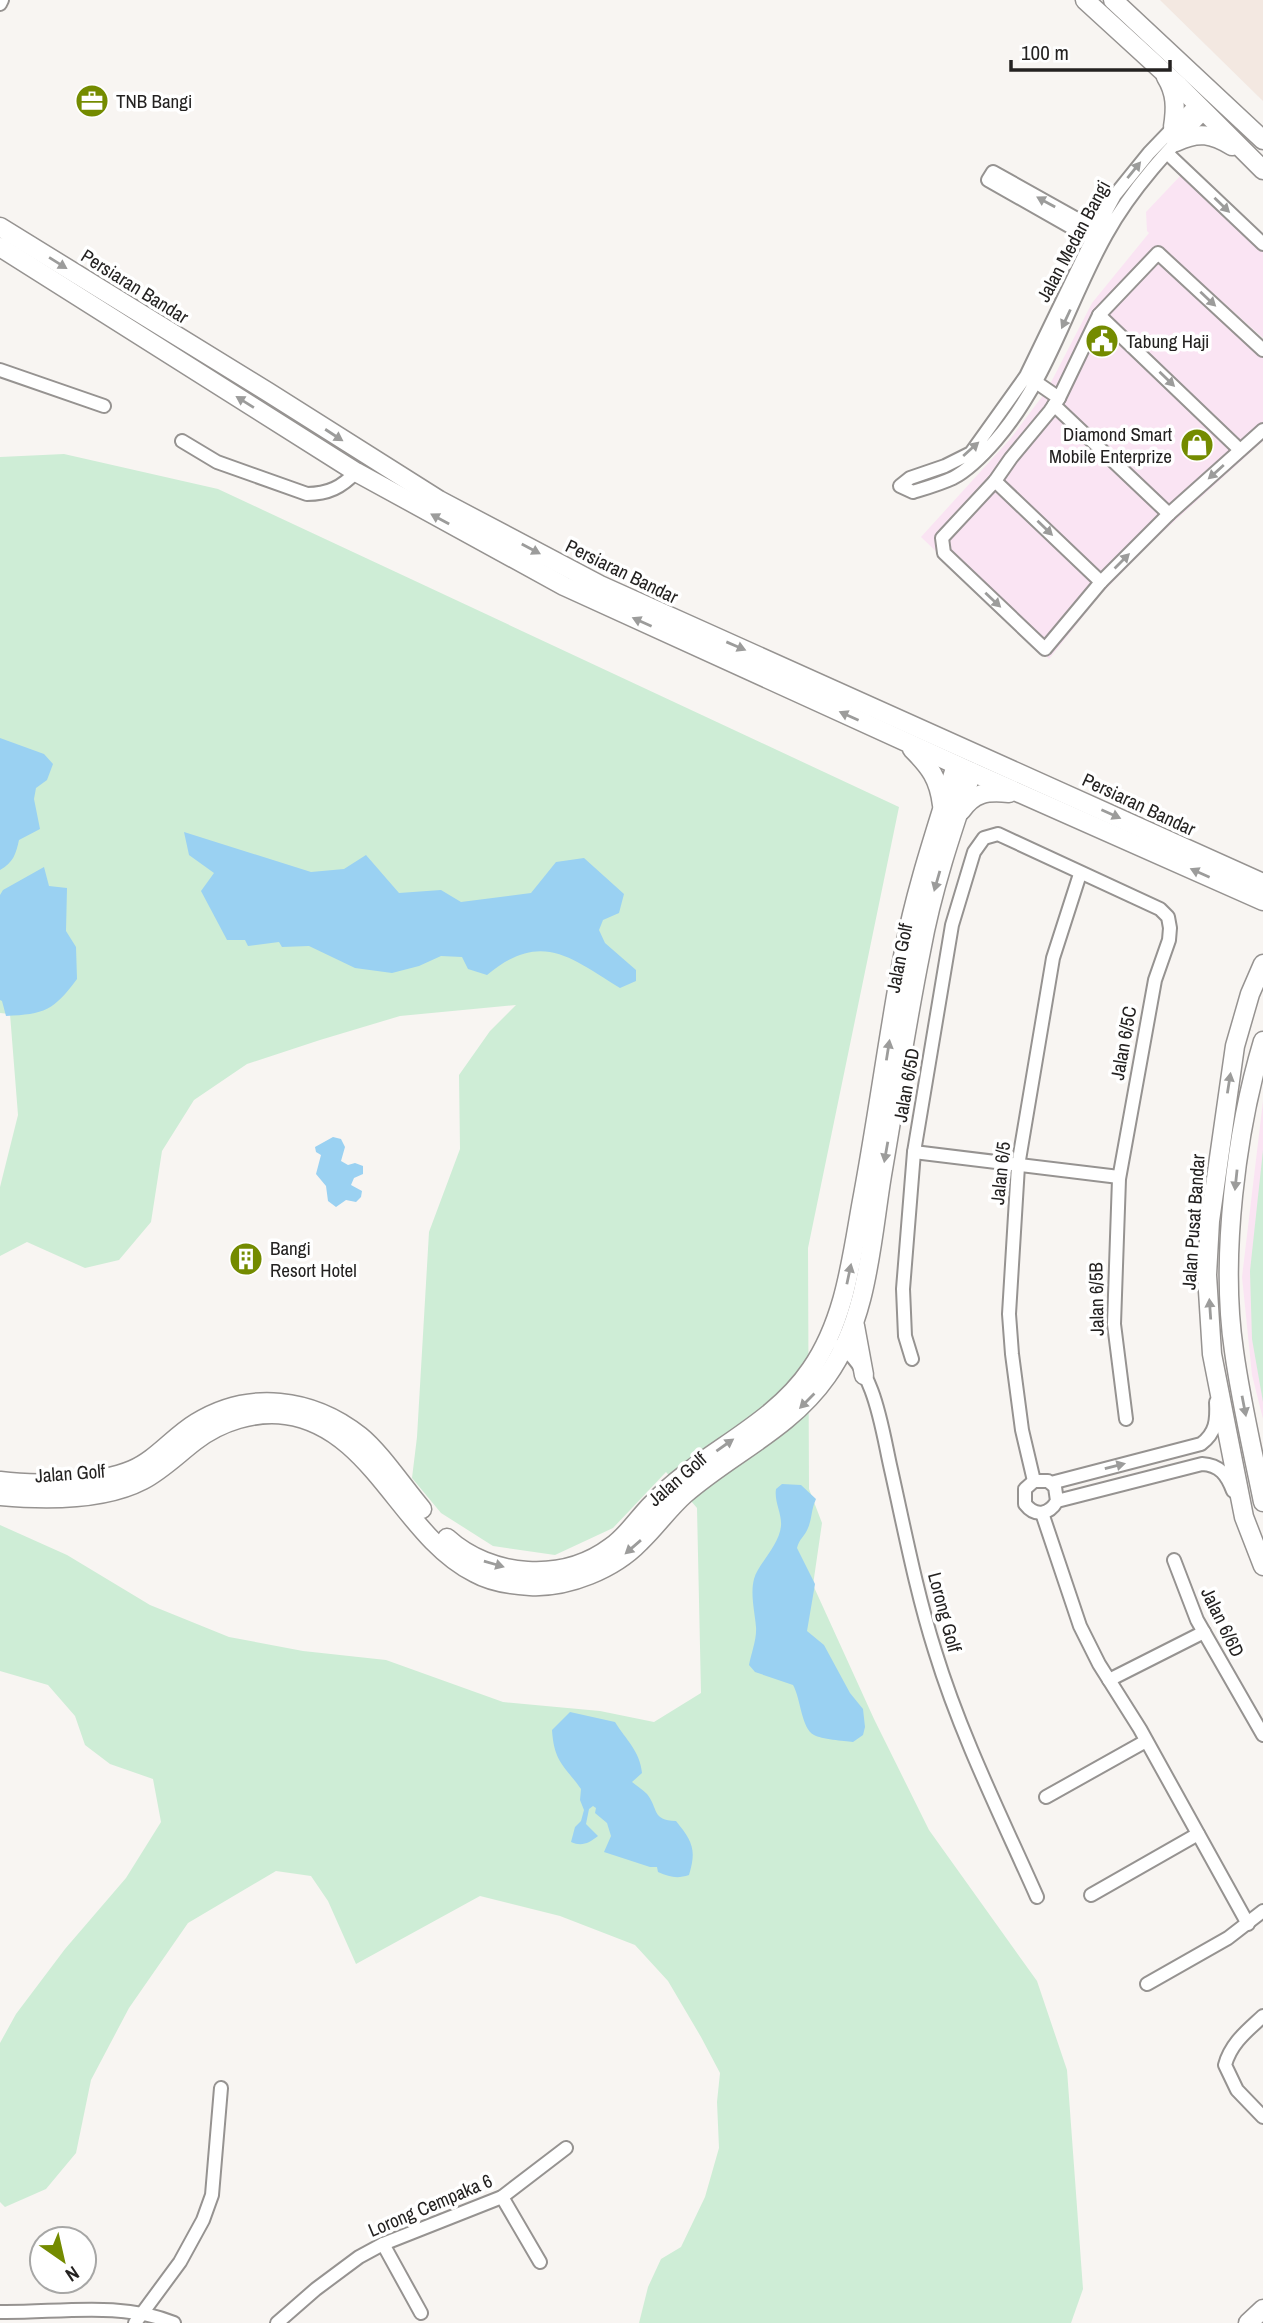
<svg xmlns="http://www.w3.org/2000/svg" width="1263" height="2323" font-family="'Archivo Narrow',sans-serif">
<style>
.commercial{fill:#fae4f3}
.built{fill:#f3e8e1}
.green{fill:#ceedd6}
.water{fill:#9ad1f2}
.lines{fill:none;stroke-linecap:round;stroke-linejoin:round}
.street-casing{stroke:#969391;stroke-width:16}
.secondary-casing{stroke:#969391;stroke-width:21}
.street{stroke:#fff;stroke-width:12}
.secondary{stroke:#fff;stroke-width:18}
.oneway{fill:#9c9c9b}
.labels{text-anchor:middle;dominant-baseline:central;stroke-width:7;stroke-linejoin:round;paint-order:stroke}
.poi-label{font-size:19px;fill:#242221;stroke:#fff;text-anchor:start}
.street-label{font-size:19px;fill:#242221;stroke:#fff}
</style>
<rect width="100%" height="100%" fill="#f8f5f2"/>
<g class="commercial">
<polygon points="1183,173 1263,250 1263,338 1200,282 1263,341 1263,441 1156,538 1101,594 1049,659 921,537 1011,438 1047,390 1092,303 1149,233 1147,231 1146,212"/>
<polygon points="1263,1101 1263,1419 1252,1375 1242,1277"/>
</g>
<polygon class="built" points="1160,0 1263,0 1263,101"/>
<g class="green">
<polygon points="64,454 218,489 899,807 808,1248 809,1489 822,1523 813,1585 874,1719 929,1830 1037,1981 1067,2070 1083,2289 1071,2323 639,2323 648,2287 661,2259 681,2247 705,2197 719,2148 717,2102 720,2073 701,2037 668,1981 635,1945 560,1916 480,1896 356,1964 328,1901 311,1876 276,1871 188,1923 129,2008 91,2080 76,2153 46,2189 5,2207 0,2202 0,2043 16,2014 65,1949 126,1878 161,1822 153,1779 110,1764 85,1745 75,1716 48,1685 0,1671 0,1525 67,1555 150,1605 229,1637 303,1651 386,1660 503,1702 600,1711 654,1722 701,1693 697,1508 666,1472 613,1528 555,1555 493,1546 441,1513 412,1478 417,1437 429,1232 460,1149 459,1075 490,1031 516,1005 400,1016 320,1040 247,1064 194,1100 162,1151 151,1222 119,1260 85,1268 27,1242 0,1256 0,1187 18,1115 10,1014 0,1013 0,457"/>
<polygon points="1263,1150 1263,1402 1252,1339 1250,1271"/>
</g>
<g class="water">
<path d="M 0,738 L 44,754 L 53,764 L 47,780 L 36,788 L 34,799 L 40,829 L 19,840 C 16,854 13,863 0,870 Z"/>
<path d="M 184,832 L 311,872 L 344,869 L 366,855 L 399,893 L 441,890 L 461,902 L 531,893 L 556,862 L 584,858 L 624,894 L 619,913 L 603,920 L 599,930 L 605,943 L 636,970 L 636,981 L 620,988 C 570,957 541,930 487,975 L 468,969 L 462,957 L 441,956 L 419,966 L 392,973 L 355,968 L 309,946 L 282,947 L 279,942 L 248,946 L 245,940 L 227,940 L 201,891 L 214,873 L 189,855 Z"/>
<path d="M 44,867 L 49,886 L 67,888 L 66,931 L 76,947 L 77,979 C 53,1011 45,1014 6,1016 L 2,1001 L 0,1000 L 0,895 L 3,890 Z"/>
<polygon points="333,1137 341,1139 345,1147 341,1161 348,1165 355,1163 363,1166 363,1174 354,1178 351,1185 362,1191 361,1197 356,1202 346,1200 336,1207 328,1201 326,1186 316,1174 321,1155 316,1152 315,1147"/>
<path d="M 782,1484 L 801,1485 L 816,1499 C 811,1510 812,1519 808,1528 C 805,1536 799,1539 797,1548 L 815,1584 L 807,1631 L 824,1645 L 850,1693 L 863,1709 L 865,1727 L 863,1735 L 853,1742 C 844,1741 821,1739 814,1735 C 801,1728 801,1699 793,1685 L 755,1672 L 749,1665 C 751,1654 757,1639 756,1627 C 755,1613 750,1594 754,1579 C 758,1564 779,1546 781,1526 C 782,1513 774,1502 776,1489 Z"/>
<path d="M 570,1712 L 615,1722 C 626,1740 640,1751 642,1773 L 632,1782 C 637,1786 643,1790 647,1794 C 659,1809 651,1820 676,1821 C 692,1841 697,1849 689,1875 C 677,1879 670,1877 658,1872 L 657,1867 L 650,1867 L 604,1852 L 611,1836 L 607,1823 L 595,1813 L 596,1808 L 593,1806 L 589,1809 L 586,1824 L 598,1836 C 589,1843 582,1847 571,1842 L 575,1827 L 581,1821 L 584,1810 L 580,1800 L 581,1789 C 564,1765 554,1762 552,1730 Z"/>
</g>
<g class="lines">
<defs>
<g id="street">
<polyline points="0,4 2,0"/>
<path d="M 1197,103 L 1149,153 L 1115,195 L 1101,221 L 1026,376 L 971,453 L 945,466 L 910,478 L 900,486 L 913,492 C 926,488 940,484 953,478 C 970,469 984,454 996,440 C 1048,380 1068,303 1106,235 C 1132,188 1169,149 1206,111"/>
<polyline points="1167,153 1263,244"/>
<polyline points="1099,243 988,180 993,172 1102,233"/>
<polyline points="1099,315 1240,450"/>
<polyline points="1263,350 1158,253 1099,315 1059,398 1050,411 1011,458 995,481 942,538 944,553 1045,649 1101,582 1169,514 1263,430"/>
<polyline points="0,370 104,406"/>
<polyline points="1030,378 1059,398"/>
<polyline points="1054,405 1169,514"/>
<path d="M 182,441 L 217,462 L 307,494 C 328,494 342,487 356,472"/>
<polyline points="995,481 1101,582"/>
<polyline points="914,1152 1119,1177"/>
<path d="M 839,1346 C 874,1366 882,1429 890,1465 C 904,1527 916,1591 935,1651 C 961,1736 1001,1816 1037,1897"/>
<polyline points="912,1359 905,1336 903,1289 914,1152 952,925 974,852 984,838 998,834 1160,909 1168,917 1170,928 1169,940 1155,980 1119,1179 1114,1324 1126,1419"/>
<polyline points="1034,1481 1022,1430 1012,1354 1009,1314 1018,1166 1053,958 1080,874"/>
<path d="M 1051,1483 L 1201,1444 C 1216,1433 1217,1420 1216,1402"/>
<path d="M 1057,1501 L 1055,1487 L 1048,1481 L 1034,1481 L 1025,1489 L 1025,1504 C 1035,1517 1049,1515 1057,1501 L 1202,1464 C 1220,1465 1227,1475 1233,1491"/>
<polyline points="1042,1513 1080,1626 1099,1664 1140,1729 1248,1924"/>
<polyline points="1174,1560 1197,1620 1263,1735"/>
<polyline points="1109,1680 1204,1632"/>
<polyline points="1046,1797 1146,1741"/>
<polyline points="1091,1895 1198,1834"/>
<polyline points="1147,1984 1228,1938 1263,1911"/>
<path d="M 1263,2016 C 1247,2031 1231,2043 1225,2065 L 1237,2090 L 1263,2117"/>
<polyline points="502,2197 540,2262"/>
<polyline points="383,2244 421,2313"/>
<path d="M 0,2312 C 57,2313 120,2301 174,2323"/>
<polyline points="135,2323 180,2262 203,2220 212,2195 221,2088"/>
<polyline points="277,2323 316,2289 359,2257 383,2244 502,2197 566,2148"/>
</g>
<g id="secondary">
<polyline points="1085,0 1179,86 1263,170"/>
<polyline points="1113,0 1263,140"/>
<path d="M 1166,77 C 1176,93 1176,108 1173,127"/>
<path d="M 1176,142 C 1199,131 1212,134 1232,146"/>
<polyline points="0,227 268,392 439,500 600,585 1263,883"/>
<polyline points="0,247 356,472 564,586 972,772 1263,901"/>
<path d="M 912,749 C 930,767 939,779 942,805"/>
<path d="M 961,811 C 974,792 987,791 1009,793"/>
<polyline points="1263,964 1250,994 1235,1046 1210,1221 1207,1275 1212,1354 1244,1517 1263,1566"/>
<path d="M 1263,1041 C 1236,1131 1220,1258 1234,1351 C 1241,1402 1253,1452 1263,1502"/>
<polyline points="855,1326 864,1375"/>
<path d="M 0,1481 C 36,1486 99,1484 132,1470 C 156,1460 173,1437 196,1423 C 249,1390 312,1398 360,1436 C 380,1452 404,1488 422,1509"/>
<path d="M 0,1496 C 44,1500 103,1501 143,1480 C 162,1470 178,1454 195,1441 C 221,1421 254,1411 286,1415 C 373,1427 402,1537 475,1573 C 491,1582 512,1585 530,1586 C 568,1588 614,1569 640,1542 C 656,1527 668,1509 685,1494 C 732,1453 790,1429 827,1376 C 868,1319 871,1242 882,1175 C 895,1100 906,1025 921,951 C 932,890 952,831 972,772"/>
<path d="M 447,1538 C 491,1578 563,1583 611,1547 C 627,1536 638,1518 652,1504 C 699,1453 771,1428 811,1369 C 844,1321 851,1263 861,1206 C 877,1122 888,1036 904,951 C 916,888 937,827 956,765"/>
<polyline points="1248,2323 1263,2309"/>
</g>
</defs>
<use href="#street" class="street-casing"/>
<use href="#secondary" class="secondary-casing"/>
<use href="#street" class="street"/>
<use href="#secondary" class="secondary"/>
</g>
<defs><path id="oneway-solid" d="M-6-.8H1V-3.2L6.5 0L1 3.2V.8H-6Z" transform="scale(1.75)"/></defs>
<g class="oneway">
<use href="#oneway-solid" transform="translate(1134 170) rotate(-51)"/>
<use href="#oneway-solid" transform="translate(1046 202) rotate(-151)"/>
<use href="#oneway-solid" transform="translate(1222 205) rotate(44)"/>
<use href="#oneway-solid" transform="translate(58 263) rotate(32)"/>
<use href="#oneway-solid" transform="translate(1208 299) rotate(43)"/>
<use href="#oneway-solid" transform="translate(1066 319) rotate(115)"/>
<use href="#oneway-solid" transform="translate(1167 379) rotate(44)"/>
<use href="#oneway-solid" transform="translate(245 402) rotate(-148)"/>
<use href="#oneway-solid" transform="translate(334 435) rotate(33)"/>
<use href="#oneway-solid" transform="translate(971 449) rotate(-42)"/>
<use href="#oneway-solid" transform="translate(1216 472) rotate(138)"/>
<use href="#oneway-solid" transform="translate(440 519) rotate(-151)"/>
<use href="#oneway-solid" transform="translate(1045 528) rotate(44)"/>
<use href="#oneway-solid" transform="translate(531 549) rotate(28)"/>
<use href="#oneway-solid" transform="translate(1122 561) rotate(-45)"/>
<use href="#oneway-solid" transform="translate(993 600) rotate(43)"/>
<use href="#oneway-solid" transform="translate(642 622) rotate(-156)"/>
<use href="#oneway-solid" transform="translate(736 646) rotate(23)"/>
<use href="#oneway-solid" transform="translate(849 716) rotate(-156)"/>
<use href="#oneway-solid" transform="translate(1111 814) rotate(24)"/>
<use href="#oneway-solid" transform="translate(1200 873) rotate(-156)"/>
<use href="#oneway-solid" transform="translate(937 881) rotate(106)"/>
<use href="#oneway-solid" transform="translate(888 1050) rotate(-81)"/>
<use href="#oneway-solid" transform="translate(1229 1083) rotate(-81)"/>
<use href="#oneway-solid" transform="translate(886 1152) rotate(100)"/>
<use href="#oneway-solid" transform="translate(1236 1180) rotate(96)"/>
<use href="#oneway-solid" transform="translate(849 1274) rotate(-78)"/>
<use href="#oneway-solid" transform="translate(1210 1309) rotate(-94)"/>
<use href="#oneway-solid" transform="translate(807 1401) rotate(135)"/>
<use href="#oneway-solid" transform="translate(1244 1406) rotate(79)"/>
<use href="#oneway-solid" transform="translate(725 1445) rotate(-35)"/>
<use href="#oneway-solid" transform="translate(1115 1466) rotate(-14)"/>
<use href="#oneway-solid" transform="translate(633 1547) rotate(139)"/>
<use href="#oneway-solid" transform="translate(494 1564) rotate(16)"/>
</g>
<defs>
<symbol id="office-disc" viewBox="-11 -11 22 22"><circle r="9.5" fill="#748b00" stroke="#fff"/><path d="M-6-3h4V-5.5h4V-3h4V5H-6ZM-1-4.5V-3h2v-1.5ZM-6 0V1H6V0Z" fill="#fff"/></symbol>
<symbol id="civic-disc" viewBox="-11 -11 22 22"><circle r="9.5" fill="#748b00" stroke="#fff"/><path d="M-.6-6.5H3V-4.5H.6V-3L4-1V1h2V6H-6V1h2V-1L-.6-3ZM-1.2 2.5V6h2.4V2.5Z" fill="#fff"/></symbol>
<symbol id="shop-disc" viewBox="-11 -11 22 22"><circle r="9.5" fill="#748b00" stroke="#fff"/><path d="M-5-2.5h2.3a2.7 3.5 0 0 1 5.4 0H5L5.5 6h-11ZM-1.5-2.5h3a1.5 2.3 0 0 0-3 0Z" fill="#fff"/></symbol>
<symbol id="building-disc" viewBox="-11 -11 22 22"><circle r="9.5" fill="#748b00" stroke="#fff"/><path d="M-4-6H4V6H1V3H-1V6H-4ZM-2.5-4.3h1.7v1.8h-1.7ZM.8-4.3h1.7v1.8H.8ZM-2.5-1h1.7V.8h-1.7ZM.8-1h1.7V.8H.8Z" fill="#fff"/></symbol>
</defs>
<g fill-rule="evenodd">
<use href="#office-disc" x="73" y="82" width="38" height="38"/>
<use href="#civic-disc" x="1083" y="322" width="38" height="38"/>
<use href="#shop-disc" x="1178" y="426" width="38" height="38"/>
<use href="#building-disc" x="227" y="1240" width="38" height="38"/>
</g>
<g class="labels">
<g class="poi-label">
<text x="116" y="101">TNB Bangi</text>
<text x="1126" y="341">Tabung Haji</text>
<text x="1172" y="434" text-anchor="end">Diamond Smart<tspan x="1172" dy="22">Mobile Enterprize</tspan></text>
<text x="270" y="1248">Bangi<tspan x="270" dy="22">Resort Hotel</tspan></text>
</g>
<g class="street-label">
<text transform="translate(1073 241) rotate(-62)">Jalan Medan Bangi</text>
<text transform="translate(135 286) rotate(32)">Persiaran Bandar</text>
<text transform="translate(622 571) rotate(26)">Persiaran Bandar</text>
<text transform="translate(1139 804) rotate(25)">Persiaran Bandar</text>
<text transform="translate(899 958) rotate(-79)">Jalan Golf</text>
<text transform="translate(1123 1043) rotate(-80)">Jalan 6/5C</text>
<text transform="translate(906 1085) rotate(-80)">Jalan 6/5D</text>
<text transform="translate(1000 1173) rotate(-84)">Jalan 6/5</text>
<text transform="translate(1193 1222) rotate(-86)">Jalan Pusat Bandar</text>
<text transform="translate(1096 1299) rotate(-91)">Jalan 6/5B</text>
<text transform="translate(70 1473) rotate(-4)">Jalan Golf</text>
<text transform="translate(677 1479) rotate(-41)">Jalan Golf</text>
<text transform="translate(945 1612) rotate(75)">Lorong Golf</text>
<text transform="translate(1223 1622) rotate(64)">Jalan 6/6D</text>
<text transform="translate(430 2205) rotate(-23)">Lorong Cempaka 6</text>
</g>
</g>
<g transform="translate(63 2260) rotate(146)"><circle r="33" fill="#ffffff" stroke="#a7a7a6" stroke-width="2"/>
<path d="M0-5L12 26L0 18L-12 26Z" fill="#748b00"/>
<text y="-10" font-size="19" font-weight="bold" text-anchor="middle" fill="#242221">N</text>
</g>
<path d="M1011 60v10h159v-10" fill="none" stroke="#242221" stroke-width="3.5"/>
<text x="1021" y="60" font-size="21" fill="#242221" stroke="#ffffff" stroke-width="5" paint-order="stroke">100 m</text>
</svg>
